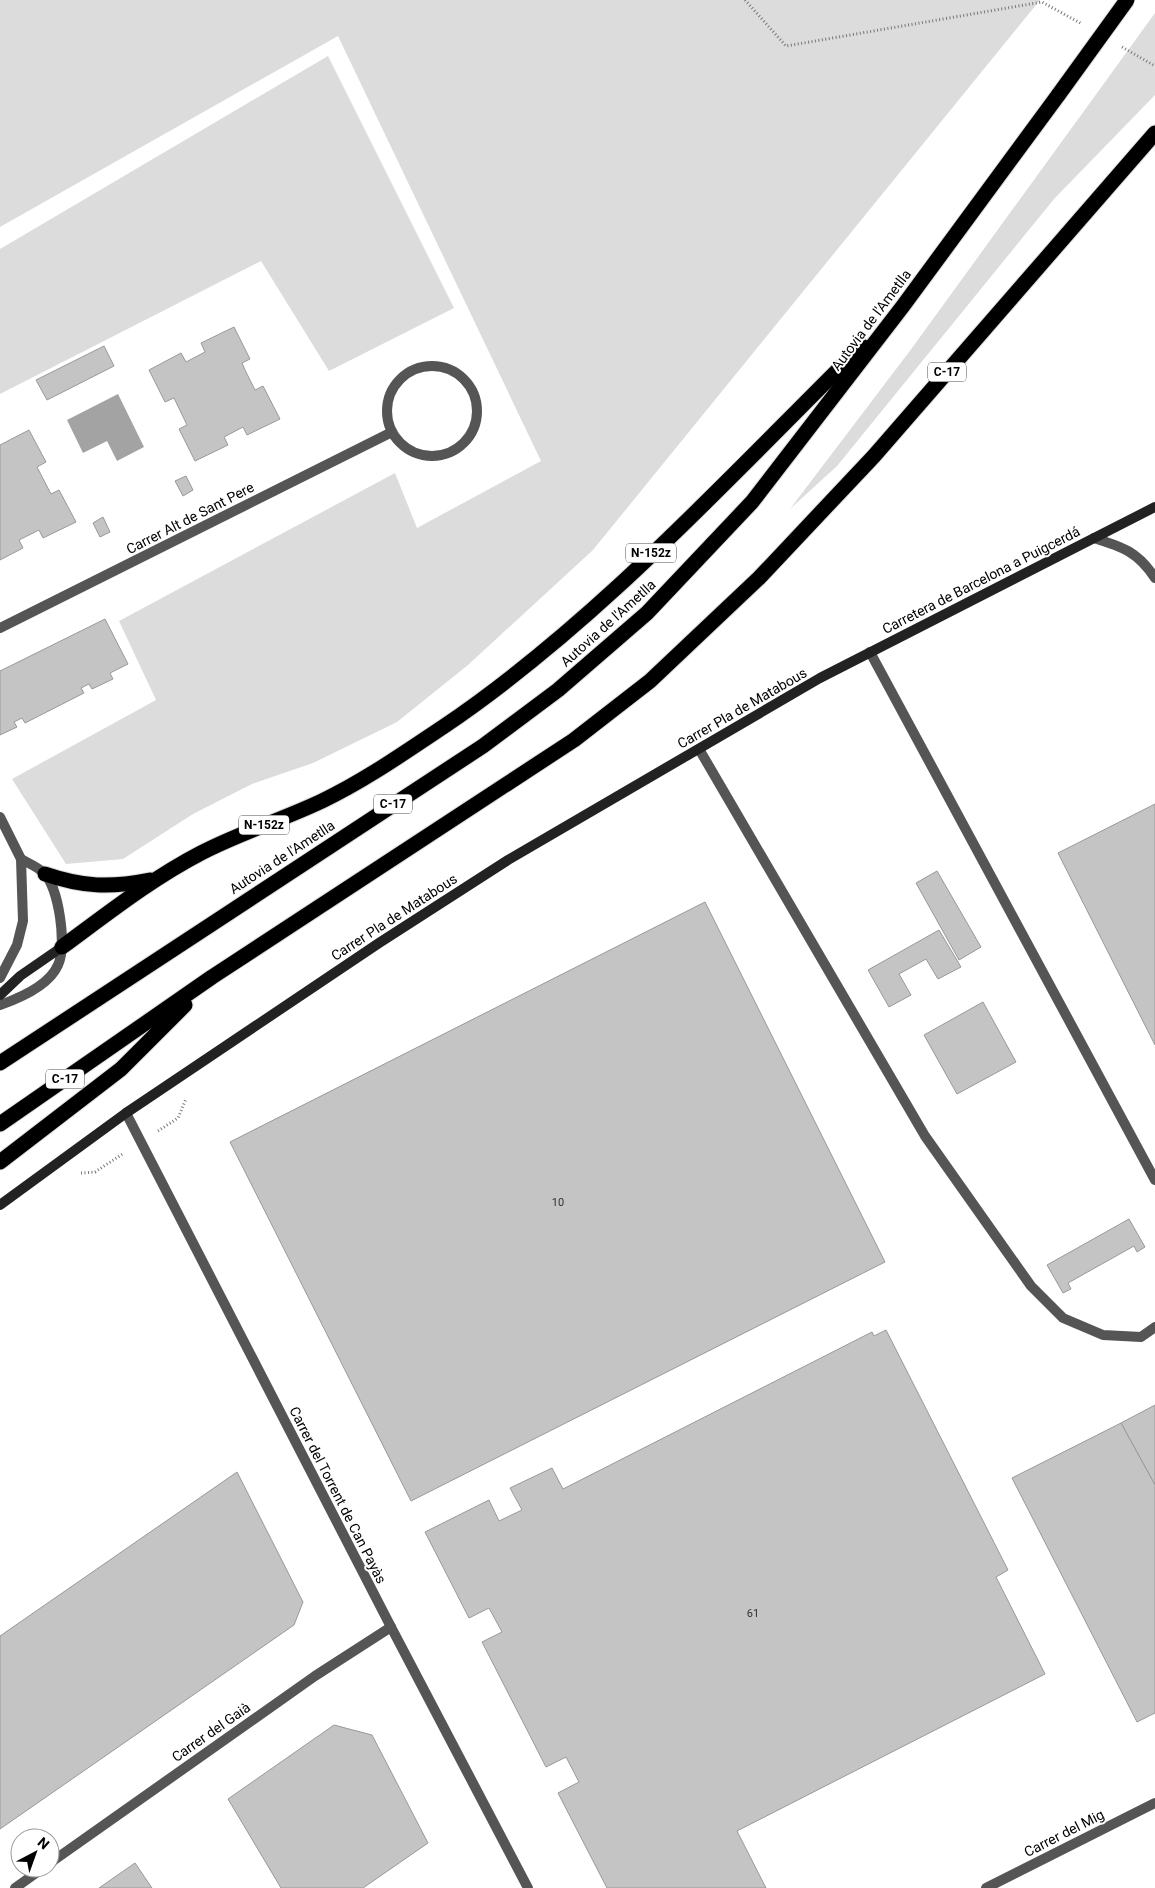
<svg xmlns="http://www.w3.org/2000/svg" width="1155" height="1888" font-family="Roboto,sans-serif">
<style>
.green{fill:#dcdcdc}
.water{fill:#a3a3a3}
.building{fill:#c4c4c4;stroke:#999}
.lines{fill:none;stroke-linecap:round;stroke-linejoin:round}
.motorway-casing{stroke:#dbdbdb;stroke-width:17}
.path{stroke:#777;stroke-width:3;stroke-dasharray:1 2.5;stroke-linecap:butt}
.service{stroke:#555;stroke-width:10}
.minor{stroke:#555;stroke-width:10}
.secondary{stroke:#222;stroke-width:10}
.motorway{stroke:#000;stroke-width:15}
.motorway-bridge-casing{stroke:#dbdbdb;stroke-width:17;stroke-linecap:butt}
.motorway-bridge{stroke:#000;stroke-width:15}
.labels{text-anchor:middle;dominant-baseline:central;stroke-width:4;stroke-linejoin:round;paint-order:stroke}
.number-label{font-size:11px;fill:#313131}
.shield{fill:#fff;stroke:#4c4c4c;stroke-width:1}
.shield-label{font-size:12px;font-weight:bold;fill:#000}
.street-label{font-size:14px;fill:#000;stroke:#fff}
</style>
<rect width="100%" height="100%" fill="#fff"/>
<g class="green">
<polygon points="0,0 1040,0 593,550 468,665 397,722 313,763 252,784 193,814 123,859 66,864 12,779 156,700 119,621 395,473 417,528 541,461 338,36 0,227"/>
<polygon points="1155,13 1155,95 1054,199 837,466 790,509 912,348"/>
<polygon points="328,56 454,308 329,371 261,261 0,394 0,249"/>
</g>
<polygon class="water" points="118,394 144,447 117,461 107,441 83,453 67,420"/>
<g class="building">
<polygon points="234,327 250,359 242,363 246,372 255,390 263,386 280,419 247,435 243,427 224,437 228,445 195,461 179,429 187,425 174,398 165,402 149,370 181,353 186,362 205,352 201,343"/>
<polygon points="104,346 114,366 47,400 36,380"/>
<polygon points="29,430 46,462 37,467 51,494 59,490 76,522 43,538 39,530 19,540 23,548 0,560 0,445"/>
<polygon points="186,476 193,490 183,496 175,481"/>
<polygon points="103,517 110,532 100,537 93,523"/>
<polygon points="105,619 128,664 110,673 113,679 92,689 89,684 81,688 84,693 25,723 22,718 14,722 17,727 0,735 0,671"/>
<polygon points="1155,804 1155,1045 1058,853"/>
<polygon points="937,871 981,947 959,960 916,883"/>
<polygon points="705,902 885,1262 411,1501 230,1142"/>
<polygon points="939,930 961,967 938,979 926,959 899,974 911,995 889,1007 868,970"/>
<polygon points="983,1002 1016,1062 957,1094 924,1035"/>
<polygon points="1129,1219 1145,1247 1137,1252 1134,1246 1068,1283 1071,1289 1063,1293 1047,1265"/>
<polygon points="886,1330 1008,1570 996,1577 1045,1674 737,1831 766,1888 607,1888 558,1793 579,1782 566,1757 546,1767 482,1642 502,1632 489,1608 469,1618 425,1532 489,1500 499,1521 522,1510 510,1488 552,1468 563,1489 872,1332 874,1336"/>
<polygon points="1155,1405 1155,1485 1121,1423"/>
<polygon points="1121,1423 1155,1485 1155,1713 1137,1722 1012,1478"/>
<polygon points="237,1472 303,1602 294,1625 0,1829 0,1636"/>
<polygon points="334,1725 372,1735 428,1843 363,1888 281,1888 228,1799"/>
<polygon points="135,1863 152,1888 99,1888"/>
</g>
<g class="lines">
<defs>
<g id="motorway">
<path d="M 45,874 C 83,887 110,888 150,880"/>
<path d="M 62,947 C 107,914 151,879 201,853 C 239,833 282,820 322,801 C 364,781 404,753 443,727 C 597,623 730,476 862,346"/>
<polyline points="0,1063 483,746 558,690 647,613 752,502 903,306 1059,94"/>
<polyline points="0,1124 212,977 574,740 650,681 759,578 874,456 1155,133"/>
<polyline points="0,1162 121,1069 185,1005"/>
</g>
</defs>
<use href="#motorway" class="motorway-casing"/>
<g class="path">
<polyline points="745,0 786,46 1042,2 1082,24"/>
<polyline points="1122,47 1155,66"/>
<polyline points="158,1131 178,1118 186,1099"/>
<polyline points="81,1173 95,1172 124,1153"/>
</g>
<g class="service">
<polyline points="870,652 1155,1180"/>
<polyline points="699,749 925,1136 1031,1286 1063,1318 1103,1335 1141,1337 1155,1327"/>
</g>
<g class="minor">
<circle cx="432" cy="411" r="45"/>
<path d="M 1094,538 C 1123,547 1138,552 1155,578"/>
<polyline points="0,628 392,432"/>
<polyline points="0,817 21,859 23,921 17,945 0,978"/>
<path d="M 0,1005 C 20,998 49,986 58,965 C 67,945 59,888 44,873 C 38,867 28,863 21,859"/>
<polyline points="126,1113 391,1627 528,1888"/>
<polyline points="50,1863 315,1676 391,1627"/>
<polyline points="15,1888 43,1868"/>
<polyline points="986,1888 1155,1803"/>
</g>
<g class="secondary">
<polyline points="0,995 20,976 62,947"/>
<polyline points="0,1205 126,1113 379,943 508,860 820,678 1155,507"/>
</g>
<use href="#motorway" class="motorway"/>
<defs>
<polyline id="motorway-bridge" points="1059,94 1127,0"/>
</defs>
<use href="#motorway-bridge" class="motorway-bridge-casing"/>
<use href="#motorway-bridge" class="motorway-bridge"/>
</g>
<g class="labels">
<g class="number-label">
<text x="558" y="1202">10</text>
<text x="753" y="1613">61</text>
</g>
<g class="shield">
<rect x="928" y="362.5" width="38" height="19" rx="4"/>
<rect x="626" y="543.5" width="50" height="19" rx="4"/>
<rect x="374" y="794.5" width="38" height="19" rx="4"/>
<rect x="239" y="815.5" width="50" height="19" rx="4"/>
<rect x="46" y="1069.5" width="38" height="19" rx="4"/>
</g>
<g class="shield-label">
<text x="947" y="372">C-17</text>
<text x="651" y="553">N-152z</text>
<text x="393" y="804">C-17</text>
<text x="264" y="825">N-152z</text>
<text x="65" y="1079">C-17</text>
</g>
<g class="street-label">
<text transform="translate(871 320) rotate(-53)">Autovia de l'Ametlla</text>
<text transform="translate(190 518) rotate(-27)">Carrer Alt de Sant Pere</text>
<text transform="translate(981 580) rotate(-27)">Carretera de Barcelona a Puigcerdá</text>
<text transform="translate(608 623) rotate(-42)">Autovia de l'Ametlla</text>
<text transform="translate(742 708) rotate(-30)">Carrer Pla de Matabous</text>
<text transform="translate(282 857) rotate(-33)">Autovia de l'Ametlla</text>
<text transform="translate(394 917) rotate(-33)">Carrer Pla de Matabous</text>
<text transform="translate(338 1495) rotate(63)">Carrer del Torrent de Can Payàs</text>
<text transform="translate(211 1732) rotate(-35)">Carrer del Gaià</text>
<text transform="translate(1064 1833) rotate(-27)">Carrer del Mig</text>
</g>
</g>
<g transform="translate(35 1853) rotate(41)"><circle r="24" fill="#ffffff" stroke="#999999"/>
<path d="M0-4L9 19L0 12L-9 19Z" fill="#000000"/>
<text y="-8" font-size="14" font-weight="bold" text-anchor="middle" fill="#000000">N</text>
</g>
</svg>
